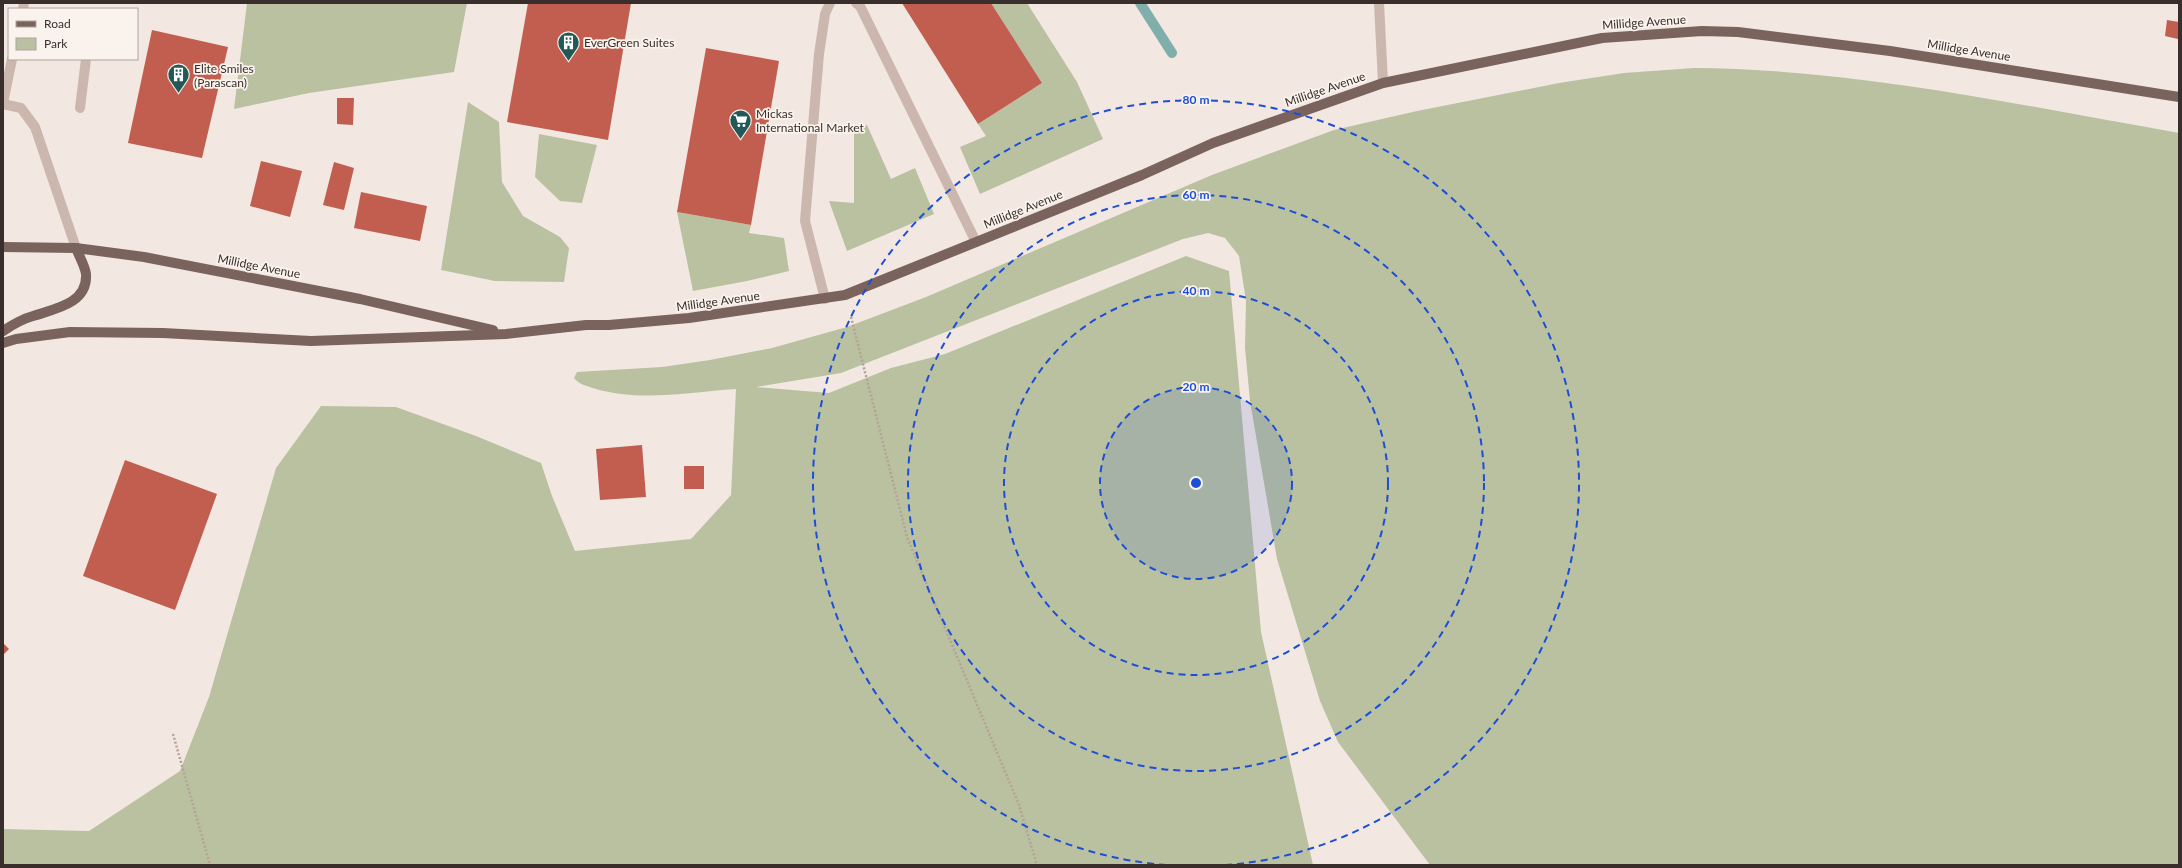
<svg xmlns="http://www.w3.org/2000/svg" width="2182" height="868" font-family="Lato,sans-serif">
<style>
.green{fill:#bac1a1}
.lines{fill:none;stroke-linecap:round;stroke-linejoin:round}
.stream{stroke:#80afab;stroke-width:10}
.building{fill:#c15e50}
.path{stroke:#b6a197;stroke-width:2.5;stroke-dasharray:2 2;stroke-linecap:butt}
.minor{stroke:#cbb7ad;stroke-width:10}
.major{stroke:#7a635d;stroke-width:10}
.ring{fill:none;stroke:#1d4ed8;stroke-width:2;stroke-dasharray:7 5}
.labels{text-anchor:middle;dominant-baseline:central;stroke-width:3.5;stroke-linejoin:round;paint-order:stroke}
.street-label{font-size:12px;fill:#392e2b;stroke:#faf3ed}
.poi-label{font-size:12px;fill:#392e2b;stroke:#faf3ed;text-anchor:start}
.centre{fill:#1d4ed8;stroke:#faf3ed;stroke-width:2}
.ring-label{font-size:12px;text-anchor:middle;font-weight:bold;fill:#1d4ed8;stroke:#faf3ed;stroke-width:3.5;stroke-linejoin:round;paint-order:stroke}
</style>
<rect width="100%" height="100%" fill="#f2e8e1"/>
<g class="green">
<polygon points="247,3 467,3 454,72 309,93 234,109"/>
<polygon points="991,3 1027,3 1077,82 1103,139 980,194 960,147 986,136 978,124 1042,83"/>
<path d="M 1694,68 C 1857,69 2019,105 2179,133 L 2179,865 L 1430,865 L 1338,742 L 1320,701 L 1277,559 L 1250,401 L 1245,348 L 1246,301 L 1239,256 L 1225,238 L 1208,233 L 1183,239 L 841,373 L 756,387 L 829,393 L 891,368 L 945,354 L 1186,256 L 1229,271 L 1261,632 L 1313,865 L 3,865 L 3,829 L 89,831 L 180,771 L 209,697 L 276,468 L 321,406 L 396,407 L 476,436 L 541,463 L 552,496 L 575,551 L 691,539 L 731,495 L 736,389 C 689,392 642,402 596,389 C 588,386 579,385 574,378 L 577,372 L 662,367 L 710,360 L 772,348 L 847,327 L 926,297 L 1212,175 L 1334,130 L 1417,111 L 1559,83 L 1624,73 Z"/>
<polygon points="468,102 499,122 502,182 523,216 560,237 569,248 564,282 495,281 441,270"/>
<polygon points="867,125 891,179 915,168 934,214 847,251 829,201 854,203 854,130"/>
<polygon points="539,134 597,145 582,203 560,201 535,177"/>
<polygon points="677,212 751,225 749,233 784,238 789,271 747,281 693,291"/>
</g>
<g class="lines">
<polyline class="stream" points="1140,3 1172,53"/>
</g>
<g class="building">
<polygon points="528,3 631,3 608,140 507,122"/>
<polygon points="902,3 991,3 1042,83 978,124"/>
<polygon points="2167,20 2179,22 2178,39 2165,36"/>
<polygon points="152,30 228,47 202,158 128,143"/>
<polygon points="706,48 779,61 751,225 677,212"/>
<polygon points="337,98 354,98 353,125 337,124"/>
<polygon points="261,161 302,171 290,217 250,206"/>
<polygon points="334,162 354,168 344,210 323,205"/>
<polygon points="361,192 427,206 420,241 354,228"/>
<polygon points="642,445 646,497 600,500 596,449"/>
<polygon points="125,460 217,494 175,610 83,576"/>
<rect x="684" y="466" width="20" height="23"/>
<polygon points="3,643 9,649 3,655"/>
</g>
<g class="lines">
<g class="path">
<polyline points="851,317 907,537 1019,805 1037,865"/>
<polyline points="173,734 210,865"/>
</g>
<g class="minor">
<polyline points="856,3 860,6 976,242"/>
<polyline points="1379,3 1383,83"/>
<polyline points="23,9 24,3"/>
<polyline points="3,103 12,59"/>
<polyline points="3,104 21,108 35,127 76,248"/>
<polyline points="80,108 86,59"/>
<polyline points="825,299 805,221 819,54 825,14 830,3"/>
</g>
<g class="major">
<polyline points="3,247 76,248 144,257 360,299 493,330"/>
<path d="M 3,331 C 12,325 22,319 33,316 C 54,309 88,304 86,274 C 85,266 79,256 76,248"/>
<polyline points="3,343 16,339 70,332 163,333 311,341 506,334 586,325 609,325 689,318 845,295 1142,175 1213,143 1383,83 1602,38 1702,31 1738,32 1890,51 2179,97"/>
</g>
</g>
<circle cx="1196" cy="483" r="96" fill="#1d4ed8" fill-opacity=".12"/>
<g class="ring">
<circle cx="1196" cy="483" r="96"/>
<circle cx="1196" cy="483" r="192"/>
<circle cx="1196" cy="483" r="288"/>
<path d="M1166 865A383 383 0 1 1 1226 865"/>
</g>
<defs>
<symbol id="building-pin" viewBox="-11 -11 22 30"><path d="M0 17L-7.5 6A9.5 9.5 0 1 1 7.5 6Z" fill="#225956" stroke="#faf3ed"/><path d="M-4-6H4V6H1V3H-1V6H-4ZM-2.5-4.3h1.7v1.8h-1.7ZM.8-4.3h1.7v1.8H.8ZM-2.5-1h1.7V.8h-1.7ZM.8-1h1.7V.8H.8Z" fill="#fff"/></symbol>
<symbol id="supermarket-pin" viewBox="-11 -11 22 30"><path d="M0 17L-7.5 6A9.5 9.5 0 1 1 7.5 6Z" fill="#225956" stroke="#faf3ed"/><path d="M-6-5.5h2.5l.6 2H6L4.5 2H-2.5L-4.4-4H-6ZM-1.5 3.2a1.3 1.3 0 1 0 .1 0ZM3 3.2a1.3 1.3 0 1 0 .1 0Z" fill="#fff"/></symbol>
</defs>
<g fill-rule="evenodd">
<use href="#building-pin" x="556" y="30" width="25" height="34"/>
<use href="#building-pin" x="166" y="62" width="25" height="34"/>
<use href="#supermarket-pin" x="728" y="108" width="25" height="34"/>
</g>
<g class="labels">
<g class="street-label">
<text transform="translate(1644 22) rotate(-4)">Millidge Avenue</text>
<text transform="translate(1969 50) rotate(9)">Millidge Avenue</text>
<text transform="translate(1325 89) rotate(-19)">Millidge Avenue</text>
<text transform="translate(1023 209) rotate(-22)">Millidge Avenue</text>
<text transform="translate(259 266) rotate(11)">Millidge Avenue</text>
<text transform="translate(718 301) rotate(-8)">Millidge Avenue</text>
</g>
<g class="poi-label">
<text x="584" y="42">EverGreen Suites</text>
<text x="194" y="68">Elite Smiles<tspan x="194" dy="14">(Parascan)</tspan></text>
<text x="756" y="113">Mickas<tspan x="756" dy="14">International Market</tspan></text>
</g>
</g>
<circle cx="1196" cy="483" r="6" class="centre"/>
<g class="ring-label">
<text x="1196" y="104">80 m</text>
<text x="1196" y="199">60 m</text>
<text x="1196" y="295">40 m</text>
<text x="1196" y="391">20 m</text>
</g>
<rect width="2182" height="868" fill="none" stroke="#392e2b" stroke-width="8"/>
<rect x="8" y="8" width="130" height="52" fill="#faf3ed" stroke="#ada49f"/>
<rect x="16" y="21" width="20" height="6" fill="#7a635d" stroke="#ada49f"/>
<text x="44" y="28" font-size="12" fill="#392e2b">Road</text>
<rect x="16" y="38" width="20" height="12" fill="#bac1a1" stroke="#ada49f"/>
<text x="44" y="48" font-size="12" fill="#392e2b">Park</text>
</svg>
